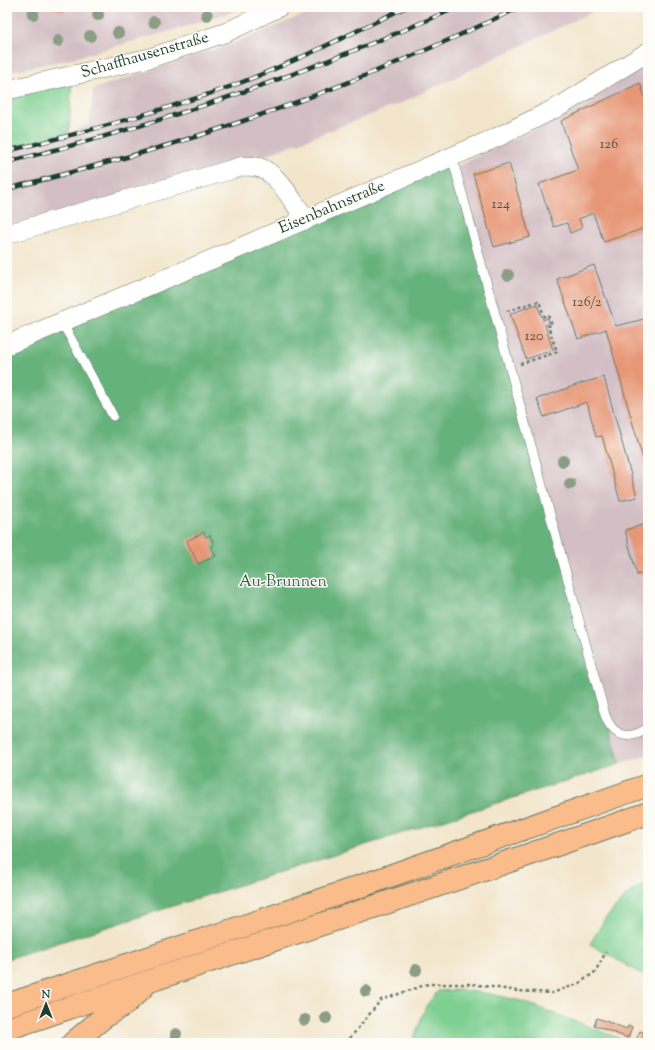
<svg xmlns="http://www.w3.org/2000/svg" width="655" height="1050" font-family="'Sorts Mill Goudy',serif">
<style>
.industrial{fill:#d2bec4}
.green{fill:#7ecf91;stroke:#4e8662}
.forest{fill:#66b27b;stroke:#427858}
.building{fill:#e79676}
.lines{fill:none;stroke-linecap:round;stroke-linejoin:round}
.lane-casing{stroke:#697869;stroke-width:10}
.street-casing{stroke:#697869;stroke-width:20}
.highway-casing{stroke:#697869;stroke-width:24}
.path{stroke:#697869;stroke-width:2.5;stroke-dasharray:3 3;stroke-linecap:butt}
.lane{stroke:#fff;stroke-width:9}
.street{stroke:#fff;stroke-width:19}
.highway{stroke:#f9bc8a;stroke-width:22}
.rail-casing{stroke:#1f3d34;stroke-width:4.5}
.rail{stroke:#fdfcf7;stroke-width:3;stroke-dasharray:9;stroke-linecap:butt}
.tree{fill:#8b9d85}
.labels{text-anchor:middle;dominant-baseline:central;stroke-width:3;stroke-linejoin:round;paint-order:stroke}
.number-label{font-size:14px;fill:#515344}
.street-label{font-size:16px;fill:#1f3d34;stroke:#fdfcf7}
.park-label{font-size:16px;fill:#37624b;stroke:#fdfcf7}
</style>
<rect width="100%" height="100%" fill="#fdfcf7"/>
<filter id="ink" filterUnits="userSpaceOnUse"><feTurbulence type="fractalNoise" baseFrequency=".025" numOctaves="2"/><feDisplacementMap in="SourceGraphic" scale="8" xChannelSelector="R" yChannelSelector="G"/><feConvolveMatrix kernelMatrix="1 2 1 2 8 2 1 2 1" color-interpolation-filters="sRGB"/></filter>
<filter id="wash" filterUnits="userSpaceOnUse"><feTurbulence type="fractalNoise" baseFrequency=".012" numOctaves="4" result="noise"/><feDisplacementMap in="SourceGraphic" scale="16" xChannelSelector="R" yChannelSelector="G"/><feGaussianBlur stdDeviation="0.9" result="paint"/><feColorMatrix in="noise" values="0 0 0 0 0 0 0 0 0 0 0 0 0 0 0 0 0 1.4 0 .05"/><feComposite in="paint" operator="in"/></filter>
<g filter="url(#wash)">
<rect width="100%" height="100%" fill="#f2e5cb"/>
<g class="industrial">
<polygon points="7,7 247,7 174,30 66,60 7,72"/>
<polygon points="323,7 602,7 401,103 183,187 7,233 7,148 69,133 90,124 93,89 237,42"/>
<polygon points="648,62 648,755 620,764 455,167 566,115"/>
</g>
<g class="green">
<polygon points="72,76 69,133 7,148 7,90"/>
<polygon points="648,881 648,978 590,944 605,919 627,895"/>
<polygon points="459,990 491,994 521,1001 632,1043 412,1043 426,1006 438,991"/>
</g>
<polygon class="forest" points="452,157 620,764 7,959 7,345"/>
<g id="blocks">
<g class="building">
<polygon points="47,7 67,7 63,12"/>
<polygon points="640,83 648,107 648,227 604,242 593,213 579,219 582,228 570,233 567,223 554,227 539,184 578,170 561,121"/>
<polygon points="509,163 530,237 494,247 473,174"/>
<polygon points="594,265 616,326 644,319 648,331 648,477 606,329 578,339 557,279"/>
<polygon points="537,304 543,320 548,318 549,323 545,325 553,350 526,359 510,314"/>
<polygon points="604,377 637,497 620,501 602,436 596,437 587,402 544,417 537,399 582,383"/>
<polygon points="646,524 648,533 648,572 637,575 625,530"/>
<polygon points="204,532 206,537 210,535 214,545 211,547 216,556 198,564 187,541"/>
<polygon points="597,1018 627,1029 628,1026 632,1027 628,1038 594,1025"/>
<polygon points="640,1031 648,1035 647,1043 637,1038"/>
</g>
</g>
</g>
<g filter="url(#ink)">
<use href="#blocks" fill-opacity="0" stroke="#697869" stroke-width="1"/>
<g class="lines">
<defs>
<g id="lane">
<path d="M 452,157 L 605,715 C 613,737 629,741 648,728"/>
<polyline points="62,322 113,416"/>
</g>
<g id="street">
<polyline points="7,90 150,58 227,32 279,7"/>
<path d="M 7,234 L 244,166 C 251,166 257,166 263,169 C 280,177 295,205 306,220"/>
<polyline points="7,345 239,248 500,136 562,105 648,52"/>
</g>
<g id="highway">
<polyline points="7,1005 310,904 648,785"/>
<path d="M 7,1029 C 220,956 436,889 648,813"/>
<polyline points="73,1043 105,1016 125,1004 144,986"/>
</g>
</defs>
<use href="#lane" class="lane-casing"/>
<use href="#street" class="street-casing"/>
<use href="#highway" class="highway-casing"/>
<g class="path">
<polyline points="507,311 539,301 545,319"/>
<polyline points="520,364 557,352 548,326 552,325 548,315 545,316"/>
<polyline points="346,1043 381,1000 428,984 472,984 518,991 552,993 578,984 595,972 606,952"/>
</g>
<use href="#lane" class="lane"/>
<use href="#street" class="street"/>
<use href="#highway" class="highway"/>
<defs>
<g id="rail">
<path d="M 7,151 C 83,133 158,112 232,86 C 291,64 349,35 406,7"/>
<path d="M 7,162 C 162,125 312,71 458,7"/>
<path d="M 7,189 C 86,169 165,148 243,121 C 338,89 430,50 520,7"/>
</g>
</defs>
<use href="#rail" class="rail-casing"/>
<use href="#rail" class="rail"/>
</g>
<g class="tree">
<circle cx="33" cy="14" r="6"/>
<circle cx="98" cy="15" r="6"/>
<circle cx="207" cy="15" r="6"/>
<circle cx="154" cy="22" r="6"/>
<circle cx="118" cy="33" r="6"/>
<circle cx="90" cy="36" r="6"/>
<circle cx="58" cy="41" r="6"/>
<circle cx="508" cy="275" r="6"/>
<circle cx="563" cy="461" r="6"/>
<circle cx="570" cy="484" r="6"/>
<circle cx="416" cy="970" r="6"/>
<circle cx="366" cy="991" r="6"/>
<circle cx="326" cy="1018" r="6"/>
<circle cx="305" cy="1020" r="6"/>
<circle cx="176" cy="1034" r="6"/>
</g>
</g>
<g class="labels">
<g class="number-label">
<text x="609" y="145">126</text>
<text x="501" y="205">124</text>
<text x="587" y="303">126/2</text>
<text x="534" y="337">120</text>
</g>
<g class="street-label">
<text transform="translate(145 56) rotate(-16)">Schaffhausenstraße</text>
<text transform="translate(332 208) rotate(-23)">Eisenbahnstraße</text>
</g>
<g class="park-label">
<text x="283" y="582">Au-Brunnen</text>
</g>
</g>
<rect width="655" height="1050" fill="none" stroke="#fdfcf7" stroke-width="24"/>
<g transform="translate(46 1004)" stroke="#fdfcf7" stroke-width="3" paint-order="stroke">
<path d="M0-3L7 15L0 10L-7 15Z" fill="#1f3d34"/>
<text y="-6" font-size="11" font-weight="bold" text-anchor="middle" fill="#1f3d34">N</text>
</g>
</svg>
